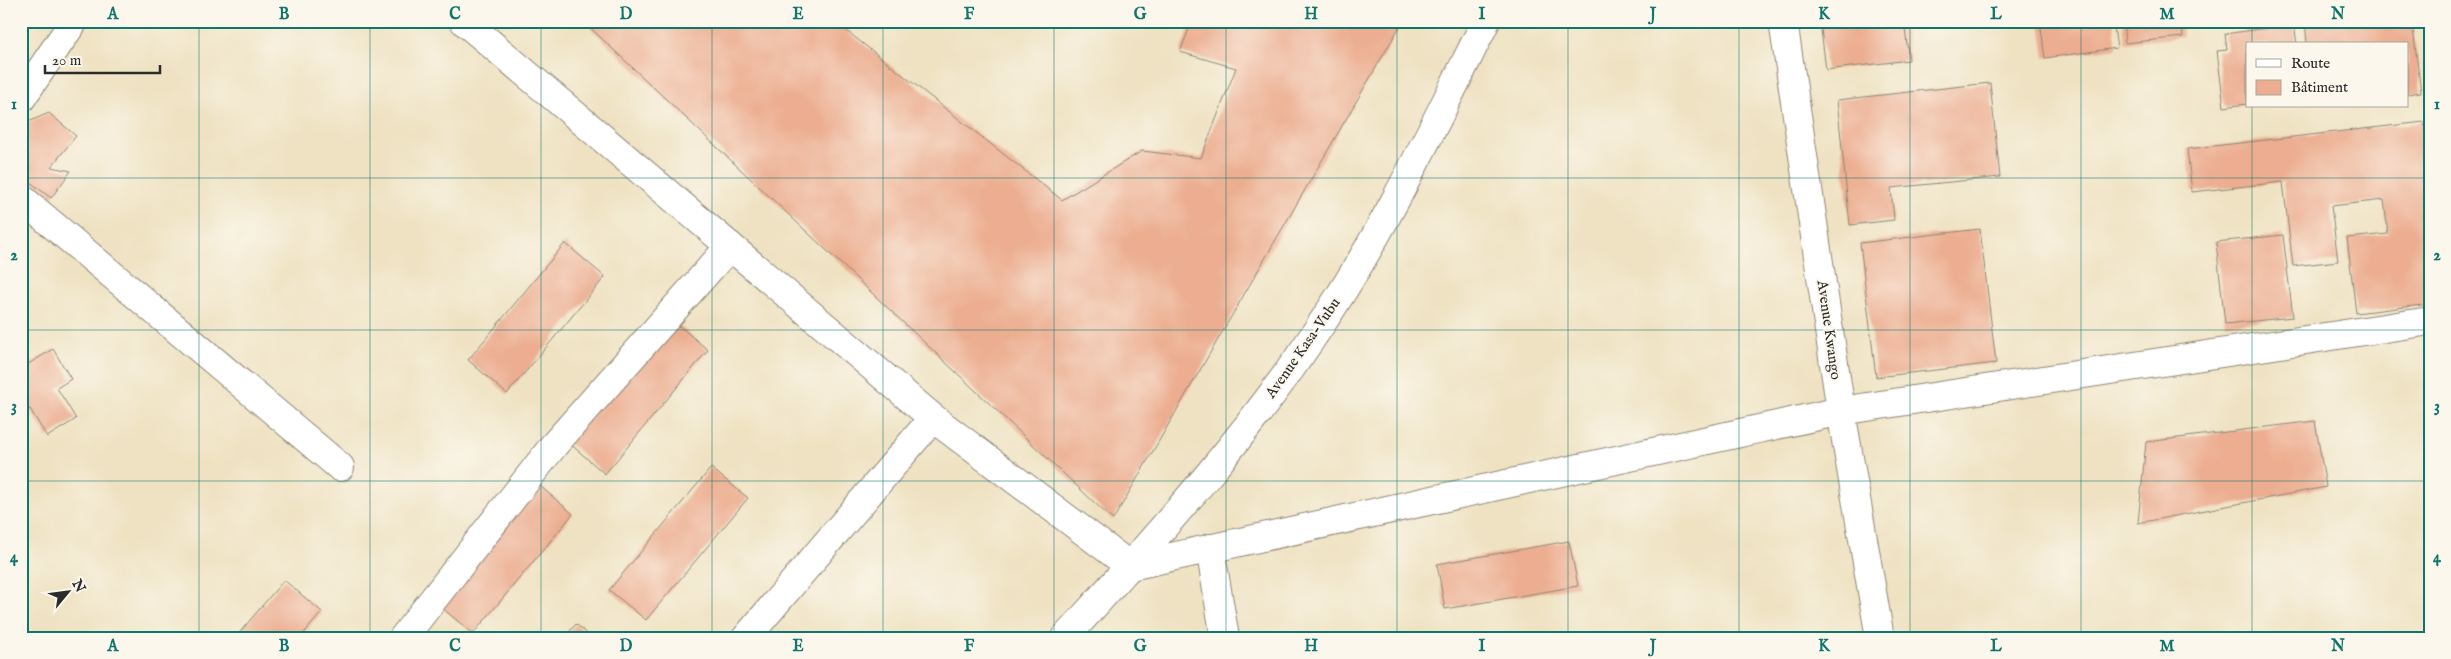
<svg xmlns="http://www.w3.org/2000/svg" width="2451" height="659" font-family="'IM FELL English',serif">
<style>
.building{fill:#ecad90}
.lines{fill:none;stroke-linecap:round;stroke-linejoin:round}
.minor-casing{stroke:#8d8676;stroke-width:30}
.primary-casing{stroke:#8d8676;stroke-width:30}
.minor{stroke:#fff;stroke-width:28}
.primary{stroke:#fff;stroke-width:28}
.grid{fill:none;stroke:#0f766e;stroke-width:1;stroke-opacity:0.55}
.labels{text-anchor:middle;dominant-baseline:central;stroke-width:4;stroke-linejoin:round;paint-order:stroke}
.street-label{font-size:15px;fill:#2b2b2b;stroke:#fbf7ec}
.neatline{fill:none;stroke:#0f766e;stroke-width:2}
.grid-label{font-size:16px;text-anchor:middle;font-weight:bold;fill:#0f766e}
</style>
<rect width="100%" height="100%" fill="#fbf7ec"/>
<filter id="ink" filterUnits="userSpaceOnUse"><feTurbulence type="fractalNoise" baseFrequency=".02" numOctaves="2"/><feDisplacementMap in="SourceGraphic" scale="10" xChannelSelector="R" yChannelSelector="G"/><feConvolveMatrix kernelMatrix="1 2 1 2 8 2 1 2 1" color-interpolation-filters="sRGB"/></filter>
<filter id="wash" filterUnits="userSpaceOnUse"><feTurbulence type="fractalNoise" baseFrequency=".0096" numOctaves="4" result="noise"/><feDisplacementMap in="SourceGraphic" scale="20" xChannelSelector="R" yChannelSelector="G"/><feGaussianBlur stdDeviation="1.12" result="paint"/><feColorMatrix in="noise" values="0 0 0 0 0 0 0 0 0 0 0 0 0 0 0 0 0 1.4 0 .05"/><feComposite in="paint" operator="in"/></filter>
<g filter="url(#wash)">
<rect width="100%" height="100%" fill="#efe2c2"/>
<g id="blocks">
<g class="building">
<polygon points="583,21 834,21 1062,200 1142,151 1201,158 1236,68 1180,52 1192,21 1403,21 1113,520"/>
<polygon points="1820,21 1904,21 1909,60 1826,70"/>
<polygon points="2040,21 2113,21 2117,48 2045,58"/>
<polygon points="2123,21 2182,21 2183,37 2125,43"/>
<polygon points="2305,21 2412,21 2421,92 2407,94 2407,44 2307,44"/>
<polygon points="2294,24 2297,44 2247,44 2247,104 2224,107 2217,51 2227,50 2225,34"/>
<polygon points="1990,83 2000,177 1891,188 1894,220 1850,225 1837,100"/>
<polygon points="49,113 76,136 51,167 71,171 51,198 21,175 21,125"/>
<polygon points="2424,122 2430,166 2430,304 2356,313 2347,238 2388,234 2384,200 2331,206 2338,261 2293,266 2283,182 2192,192 2187,149"/>
<polygon points="1980,229 1996,363 1876,377 1860,243"/>
<polygon points="2283,235 2293,317 2225,324 2216,242"/>
<polygon points="565,243 605,277 507,394 468,360"/>
<polygon points="670,318 708,350 605,474 567,441"/>
<polygon points="53,349 71,379 57,388 76,419 47,437 30,409 21,414 21,359 25,366"/>
<polygon points="2315,421 2326,487 2138,523 2146,442"/>
<polygon points="711,468 748,498 646,620 609,590"/>
<polygon points="534,481 573,514 473,634 434,601"/>
<polygon points="1569,541 1578,586 1445,609 1437,564"/>
<polygon points="284,580 322,612 300,638 235,638"/>
<polygon points="576,624 592,638 564,638"/>
</g>
</g>
</g>
<g filter="url(#ink)">
<use href="#blocks" fill-opacity="0" stroke="#8d8676" stroke-width="1"/>
<g class="lines">
<defs>
<g id="minor">
<polyline points="464,21 933,418 1130,566 1841,411 2430,321"/>
<polyline points="1783,21 1841,411 1880,638"/>
<polyline points="21,99 74,21"/>
<polyline points="21,198 340,467"/>
<polyline points="1210,548 1225,638"/>
<polyline points="403,638 554,445 730,246"/>
<polyline points="746,638 933,418"/>
</g>
<path id="primary" d="M 1065,638 C 1154,539 1242,443 1316,332 C 1383,234 1433,127 1486,21"/>
</defs>
<use href="#minor" class="minor-casing"/>
<use href="#primary" class="primary-casing"/>
<use href="#minor" class="minor"/>
<use href="#primary" class="primary"/>
</g>
</g>
<path class="grid" d="M 199,21 L 199,638M 370,21 L 370,638M 541,21 L 541,638M 712,21 L 712,638M 883,21 L 883,638M 1054,21 L 1054,638M 1226,21 L 1226,638M 1397,21 L 1397,638M 1568,21 L 1568,638M 1739,21 L 1739,638M 1910,21 L 1910,638M 2081,21 L 2081,638M 2252,21 L 2252,44M 2252,106 L 2252,638M 21,178 L 2430,178M 21,330 L 2430,330M 21,481 L 2430,481"/>
<g class="labels">
<g class="street-label">
<text transform="translate(1829 330) rotate(82)">Avenue Kwango</text>
<text transform="translate(1303 348) rotate(-55)">Avenue Kasa-Vubu</text>
</g>
</g>
<rect width="2451" height="659" fill="none" stroke="#fbf7ec" stroke-width="55"/>
<rect x="2246" y="42" width="162" height="65" fill="#fbf7ec" stroke="#a8a59f"/>
<rect x="2256" y="59" width="25" height="8" fill="#ffffff" stroke="#a8a59f"/>
<text x="2291" y="68" font-size="15" fill="#2b2b2b">Route</text>
<rect x="2256" y="80" width="25" height="15" fill="#ecad90" stroke="#a8a59f"/>
<text x="2291" y="92" font-size="15" fill="#2b2b2b">Bâtiment</text>
<g transform="translate(68 592) rotate(61)" stroke="#fbf7ec" stroke-width="4" paint-order="stroke">
<path d="M0-4L9 19L0 12L-9 19Z" fill="#2b2b2b"/>
<text y="-8" font-size="14" font-weight="bold" text-anchor="middle" fill="#2b2b2b">N</text>
</g>
<path d="M45 65v8h115v-8" fill="none" stroke="#2b2b2b" stroke-width="2.5"/>
<text x="52" y="65" font-size="15" fill="#2b2b2b" stroke="#fbf7ec" stroke-width="4" paint-order="stroke">20 m</text>
<rect x="28" y="28" width="2396" height="604" class="neatline"/>
<g class="grid-label">
<text x="113" y="19">A</text>
<text x="284" y="19">B</text>
<text x="455" y="19">C</text>
<text x="626" y="19">D</text>
<text x="798" y="19">E</text>
<text x="969" y="19">F</text>
<text x="1140" y="19">G</text>
<text x="1311" y="19">H</text>
<text x="1482" y="19">I</text>
<text x="1653" y="19">J</text>
<text x="1824" y="19">K</text>
<text x="1996" y="19">L</text>
<text x="2167" y="19">M</text>
<text x="2338" y="19">N</text>
<text x="14" y="109">1</text>
<text x="2437" y="109">1</text>
<text x="14" y="260">2</text>
<text x="2437" y="260">2</text>
<text x="14" y="411">3</text>
<text x="2437" y="411">3</text>
<text x="14" y="562">4</text>
<text x="2437" y="562">4</text>
<text x="113" y="651">A</text>
<text x="284" y="651">B</text>
<text x="455" y="651">C</text>
<text x="626" y="651">D</text>
<text x="798" y="651">E</text>
<text x="969" y="651">F</text>
<text x="1140" y="651">G</text>
<text x="1311" y="651">H</text>
<text x="1482" y="651">I</text>
<text x="1653" y="651">J</text>
<text x="1824" y="651">K</text>
<text x="1996" y="651">L</text>
<text x="2167" y="651">M</text>
<text x="2338" y="651">N</text>
</g>
</svg>
